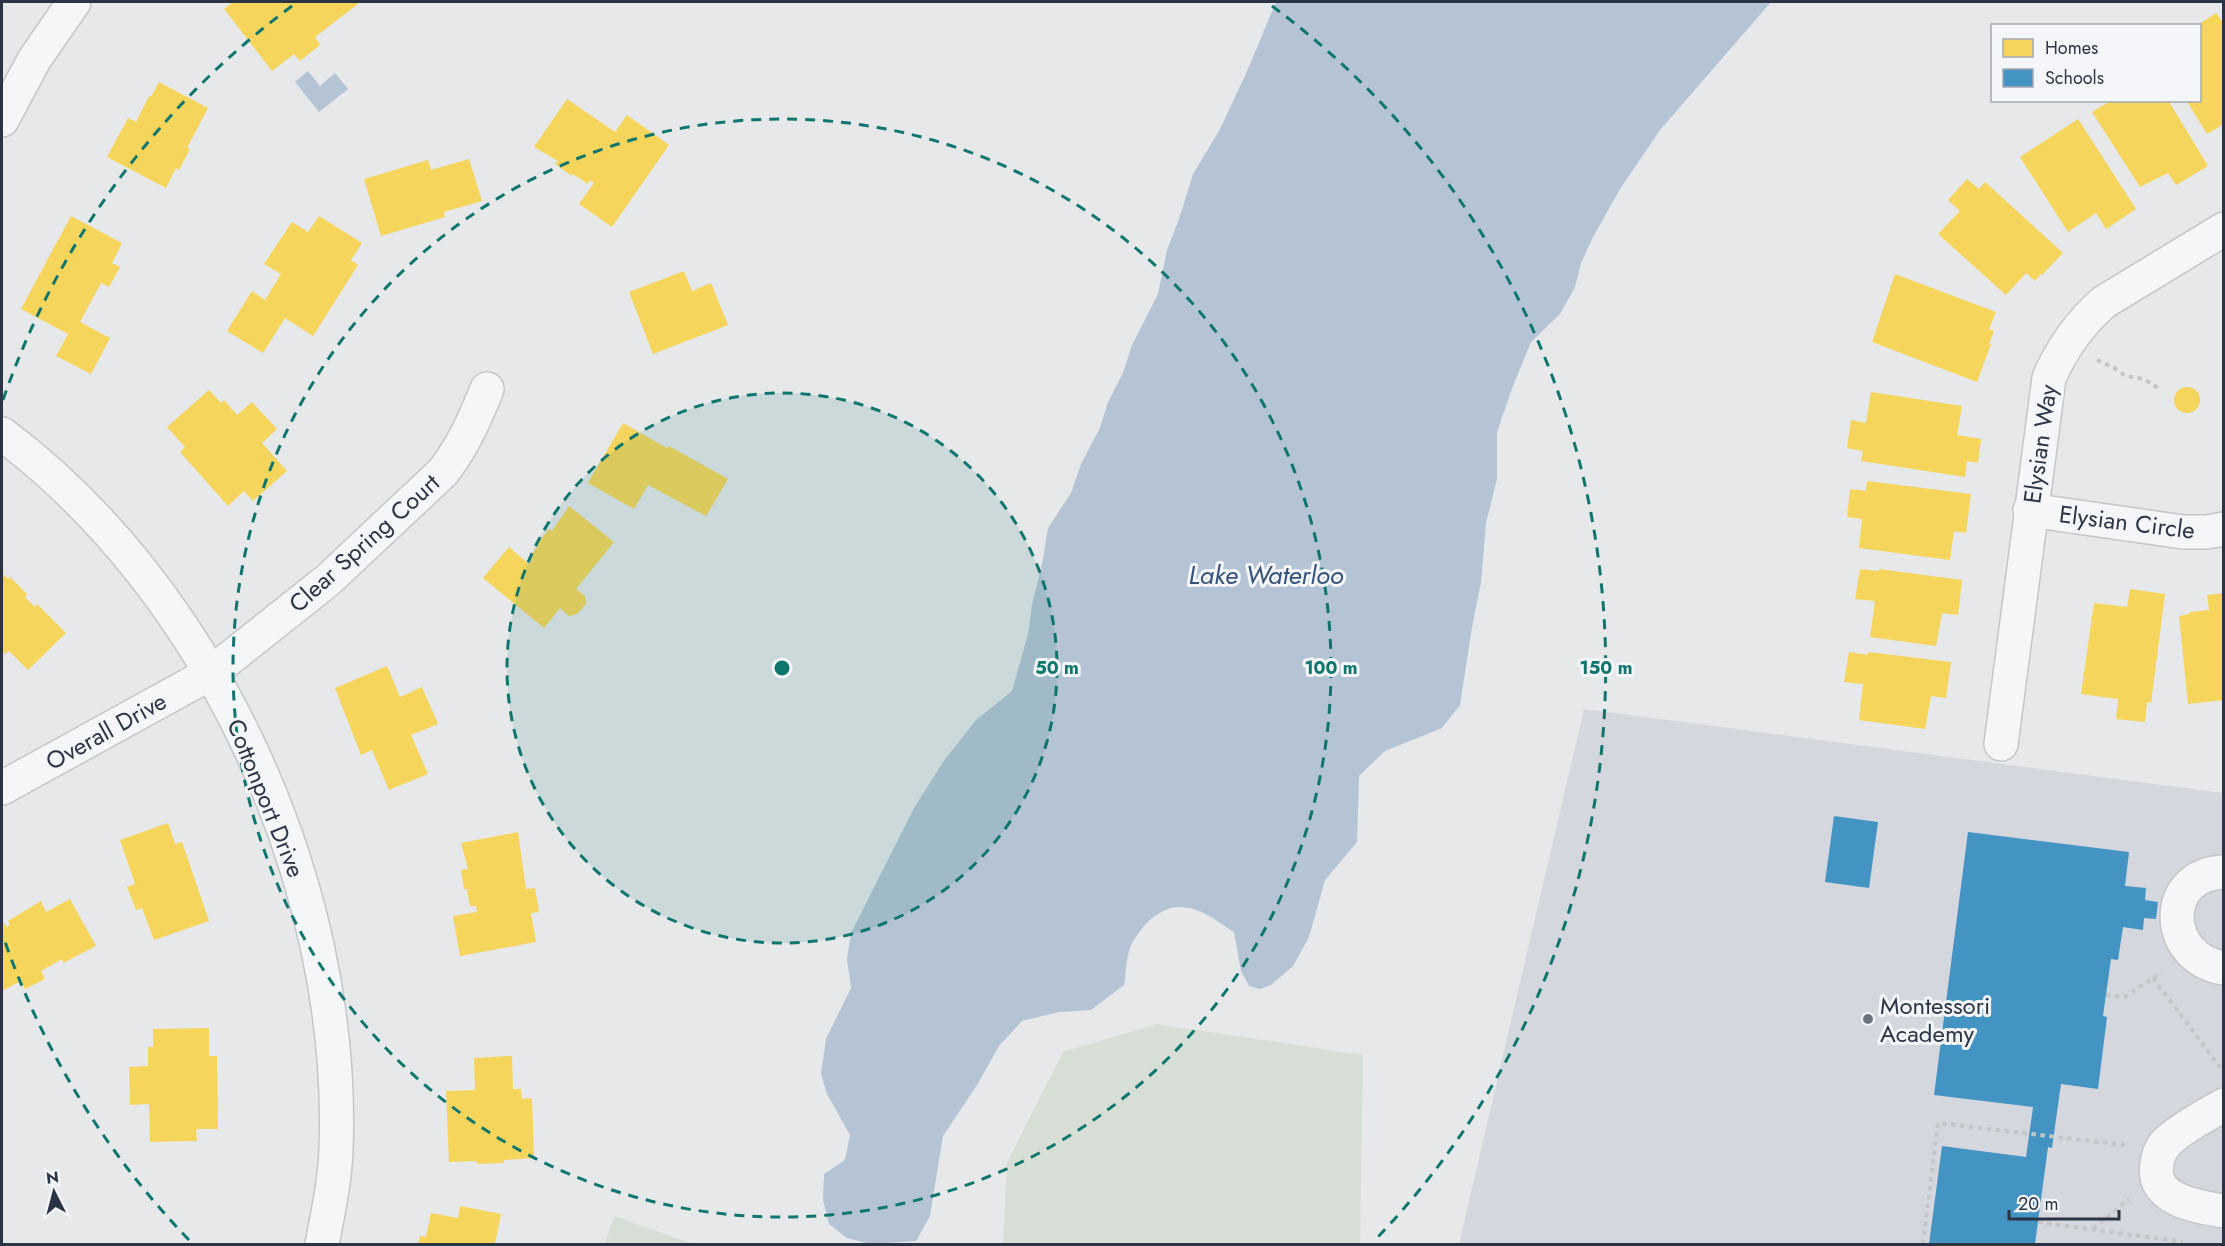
<svg xmlns="http://www.w3.org/2000/svg" width="2225" height="1246" font-family="Jost,sans-serif">
<style>
.built{fill:#d4d7dd}
.green{fill:#d6ded6}
.water{fill:#b4c4d5}
.homes{fill:#f6d55c}
.schools{fill:#4393c3}
.lines{fill:none;stroke-linecap:round;stroke-linejoin:round}
.minor-casing{stroke:#c4c6c8;stroke-width:36}
.path{stroke:#c5c6ca;stroke-width:4;stroke-dasharray:4.5 4.5;stroke-linecap:butt}
.minor{stroke:#f5f6f7;stroke-width:33}
.ring{fill:none;stroke:#0f766e;stroke-width:3;stroke-dasharray:10 8}
.poi-dot{fill:#6c737f;stroke:#f4f6f9;stroke-width:2}
.labels{text-anchor:middle;dominant-baseline:central;stroke-width:6;stroke-linejoin:round;paint-order:stroke}
.street-label{font-size:24px;fill:#2b3445;stroke:#f4f6f9}
.poi-label{font-size:24px;fill:#2b3445;stroke:#f4f6f9;text-anchor:start}
.water-label{font-size:26px;font-style:italic;fill:#34527a;stroke:#f4f6f9}
.centre{fill:#0f766e;stroke:#f4f6f9;stroke-width:3}
.ring-label{font-size:18px;text-anchor:middle;font-weight:bold;fill:#0f766e;stroke:#f4f6f9;stroke-width:6;stroke-linejoin:round;paint-order:stroke}
</style>
<rect width="100%" height="100%" fill="#e6e8ea"/>
<polygon class="built" points="1584,709 2223,793 2223,1244 1459,1244"/>
<g class="green">
<polygon points="1157,1024 1363,1055 1360,1244 1003,1244 1007,1163 1063,1052"/>
<polygon points="614,1216 693,1244 605,1244"/>
</g>
<g class="water">
<path d="M 1276,2 L 1771,2 L 1660,130 L 1620,189 L 1593,237 L 1581,263 L 1575,287 L 1560,314 L 1531,342 L 1513,386 L 1497,432 L 1497,479 L 1486,523 L 1481,582 L 1472,627 L 1460,705 L 1442,728 L 1385,751 L 1359,776 L 1357,842 L 1325,880 L 1309,937 L 1293,966 L 1271,985 L 1260,989 L 1249,986 L 1241,971 L 1234,932 C 1218,922 1199,906 1179,907 C 1157,907 1138,930 1130,948 C 1126,959 1126,974 1124,985 L 1091,1010 L 1059,1012 L 1022,1021 L 999,1046 L 977,1085 L 943,1136 L 930,1216 L 916,1241 L 870,1244 L 847,1238 L 829,1224 L 823,1200 L 824,1174 L 845,1160 L 850,1135 L 827,1094 L 821,1074 L 826,1039 L 851,988 L 847,959 L 851,933 L 914,808 L 943,762 L 976,720 L 1012,691 L 1028,634 L 1032,605 L 1043,559 L 1048,528 L 1071,493 L 1081,464 L 1100,428 L 1108,402 L 1123,373 L 1132,345 L 1158,294 L 1167,250 L 1179,219 L 1193,174 L 1219,131 L 1245,76 Z"/>
<polygon points="308,71 320,86 335,73 348,89 319,112 295,82"/>
</g>
<g class="homes">
<polygon points="233,2 357,2 358,4 315,37 320,45 300,61 294,54 272,71 224,9"/>
<polygon points="2216,13 2224,24 2224,124 2207,134 2186,100 2200,100 2200,26 2196,26"/>
<polygon points="159,82 208,108 187,148 190,149 179,170 176,168 166,188 107,157 128,118 136,122 149,96 151,97"/>
<polygon points="567,99 615,132 627,115 669,145 612,227 579,204 594,183 590,180 588,184 573,174 572,176 555,164 558,161 534,147"/>
<polygon points="2112,100 2168,100 2208,166 2176,185 2168,173 2140,187 2092,112"/>
<polygon points="2078,119 2136,209 2106,229 2096,213 2068,232 2020,157"/>
<polygon points="469,159 482,201 444,212 445,217 381,236 364,179 428,160 431,170"/>
<polygon points="1967,179 1979,189 1985,182 2063,253 2042,275 2041,274 2035,281 2026,273 2006,295 1938,234 1960,211 1948,200"/>
<polygon points="71,216 122,243 112,263 120,267 109,287 101,283 80,322 110,338 91,374 56,356 68,334 21,309"/>
<polygon points="319,216 362,243 351,260 358,265 313,336 285,318 263,353 227,331 252,291 265,300 281,274 264,264 292,222 308,232"/>
<polygon points="684,271 692,291 711,283 728,325 653,354 629,292"/>
<polygon points="1895,274 1996,312 1989,329 1994,331 1989,344 1991,344 1977,382 1872,342"/>
<circle cx="2187" cy="400" r="13"/>
<polygon points="209,390 221,403 224,400 237,415 252,402 277,429 262,443 287,471 253,501 244,491 228,506 180,452 185,447 167,427"/>
<polygon points="1871,392 1962,406 1957,435 1981,439 1978,463 1967,461 1965,477 1861,461 1863,451 1847,448 1851,420 1866,423"/>
<polygon points="623,423 667,448 669,446 728,479 706,516 648,485 634,509 588,483"/>
<polygon points="1867,481 1971,494 1966,533 1954,531 1950,560 1859,548 1862,519 1847,517 1850,489 1866,491"/>
<polygon points="569,506 614,542 576,589 585,596 586,604 577,614 569,616 560,608 544,628 483,578 509,547 529,564 532,560 529,558 538,546 537,544 549,529 552,531"/>
<polygon points="1860,569 1879,571 1879,569 1962,580 1958,615 1942,613 1936,646 1870,637 1875,601 1855,599"/>
<polygon points="2,573 8,579 10,577 27,594 25,597 35,607 37,604 66,633 28,670 9,651 5,654 2,651"/>
<polygon points="2130,589 2165,594 2151,703 2147,702 2145,722 2116,719 2118,699 2081,694 2094,603 2127,607"/>
<polygon points="2224,593 2224,700 2188,704 2179,616 2190,614 2189,612 2209,610 2207,595"/>
<polygon points="1849,652 1868,655 1868,652 1951,662 1946,698 1931,696 1925,729 1859,720 1863,684 1844,682"/>
<polygon points="387,666 400,697 422,687 438,724 411,735 428,774 389,790 372,750 361,755 335,688"/>
<polygon points="168,823 175,844 182,842 209,921 154,940 142,908 136,910 127,887 135,884 120,840"/>
<polygon points="518,832 526,889 535,888 539,912 531,913 536,942 460,956 453,916 477,912 476,906 470,906 467,889 464,889 461,870 468,869 461,843"/>
<polygon points="70,899 96,946 63,963 62,959 41,971 45,979 25,989 21,981 2,991 2,919 6,927 10,925 8,921 41,901 46,912"/>
<polygon points="209,1028 209,1056 217,1056 218,1129 196,1129 197,1141 150,1142 149,1104 130,1105 129,1067 148,1066 148,1047 153,1047 153,1029"/>
<polygon points="512,1056 513,1089 521,1089 522,1099 532,1098 534,1158 504,1160 504,1163 477,1164 477,1161 449,1162 446,1091 475,1090 474,1058"/>
<polygon points="460,1206 501,1214 495,1244 418,1244 420,1236 426,1237 431,1213 458,1218"/>
</g>
<g class="schools">
<polygon points="1834,816 1878,822 1869,888 1825,882"/>
<polygon points="1968,832 2129,852 2125,886 2146,888 2145,900 2158,902 2156,919 2144,918 2143,930 2123,927 2118,960 2111,959 2103,1016 2107,1017 2098,1089 2061,1084 2052,1148 2048,1147 2035,1244 1929,1244 1942,1146 2026,1157 2033,1107 1934,1095"/>
</g>
<g class="lines">
<defs>
<g id="minor">
<polyline points="2,120 34,60 74,2"/>
<path d="M 2,434 C 213,592 346,886 336,1149 C 335,1181 328,1213 322,1244"/>
<polyline points="2030,510 2183,532 2207,532 2224,529"/>
<path d="M 2001,744 L 2049,378 C 2062,348 2080,323 2104,302 L 2224,229"/>
<path d="M 2,788 L 211,673 L 328,580 L 443,472 C 463,446 475,419 487,389"/>
<path d="M 2224,872 C 2160,874 2163,959 2224,968"/>
<path d="M 2224,1105 C 2206,1115 2185,1126 2169,1140 C 2162,1146 2158,1155 2157,1164 C 2150,1200 2198,1207 2224,1211"/>
</g>
</defs>
<use href="#minor" class="minor-casing"/>
<g class="path">
<polyline points="2097,360 2114,368 2126,376 2144,379 2158,388"/>
<polyline points="2153,978 2223,1071"/>
<polyline points="2106,995 2125,997 2162,972"/>
<polyline points="2038,1222 2183,1242"/>
<polyline points="2093,1229 2129,1199"/>
<polyline points="1923,1244 1938,1123 2125,1145"/>
</g>
<use href="#minor" class="minor"/>
</g>
<circle cx="782" cy="668" r="275" fill="#0f766e" fill-opacity=".12"/>
<g class="ring">
<circle cx="782" cy="668" r="275"/>
<circle cx="782" cy="668" r="549"/>
<path d="M189 1240A824 824 0 0 1 3 936M3 400A824 824 0 0 1 292 6M1272 6A824 824 0 0 1 1375 1240"/>
</g>
<circle class="poi-dot" cx="1868" cy="1019" r="6"/>
<g class="labels">
<g class="street-label">
<text transform="translate(2040 444) rotate(-82)">Elysian Way</text>
<text transform="translate(2127 522) rotate(7)">Elysian Circle</text>
<text transform="translate(364 543) rotate(-42)">Clear Spring Court</text>
<text transform="translate(106 731) rotate(-29)">Overall Drive</text>
<text transform="translate(266 798) rotate(68)">Cottonport Drive</text>
</g>
<g class="poi-label">
<text x="1880" y="1005">Montessori<tspan x="1880" dy="28">Academy</tspan></text>
</g>
<g class="water-label">
<text x="1266" y="575">Lake Waterloo</text>
</g>
</g>
<circle cx="782" cy="668" r="9" class="centre"/>
<g class="ring-label">
<text x="1057" y="674">50 m</text>
<text x="1331" y="674">100 m</text>
<text x="1606" y="674">150 m</text>
</g>
<rect width="2225" height="1246" fill="none" stroke="#2b3445" stroke-width="6"/>
<rect x="1991" y="24" width="210" height="78" fill="#f4f6f9" stroke="#a4a8b1" stroke-width="1.5"/>
<rect x="2003" y="39" width="30" height="18" fill="#f6d55c" stroke="#a4a8b1" stroke-width="1.5"/>
<text x="2045" y="54" font-size="18" fill="#2b3445">Homes</text>
<rect x="2003" y="69" width="30" height="18" fill="#4393c3" stroke="#a4a8b1" stroke-width="1.5"/>
<text x="2045" y="84" font-size="18" fill="#2b3445">Schools</text>
<g transform="translate(54 1192) rotate(354)" stroke="#f4f6f9" stroke-width="4.5" paint-order="stroke">
<path d="M0-4.5L10 22L0 15L-10 22Z" fill="#2b3445"/>
<text y="-9" font-size="16" font-weight="bold" text-anchor="middle" fill="#2b3445">N</text>
</g>
<path d="M2009 1210v9h110v-9" fill="none" stroke="#2b3445" stroke-width="3"/>
<text x="2018" y="1210" font-size="18" fill="#2b3445" stroke="#f4f6f9" stroke-width="4.5" paint-order="stroke">20 m</text>
</svg>
